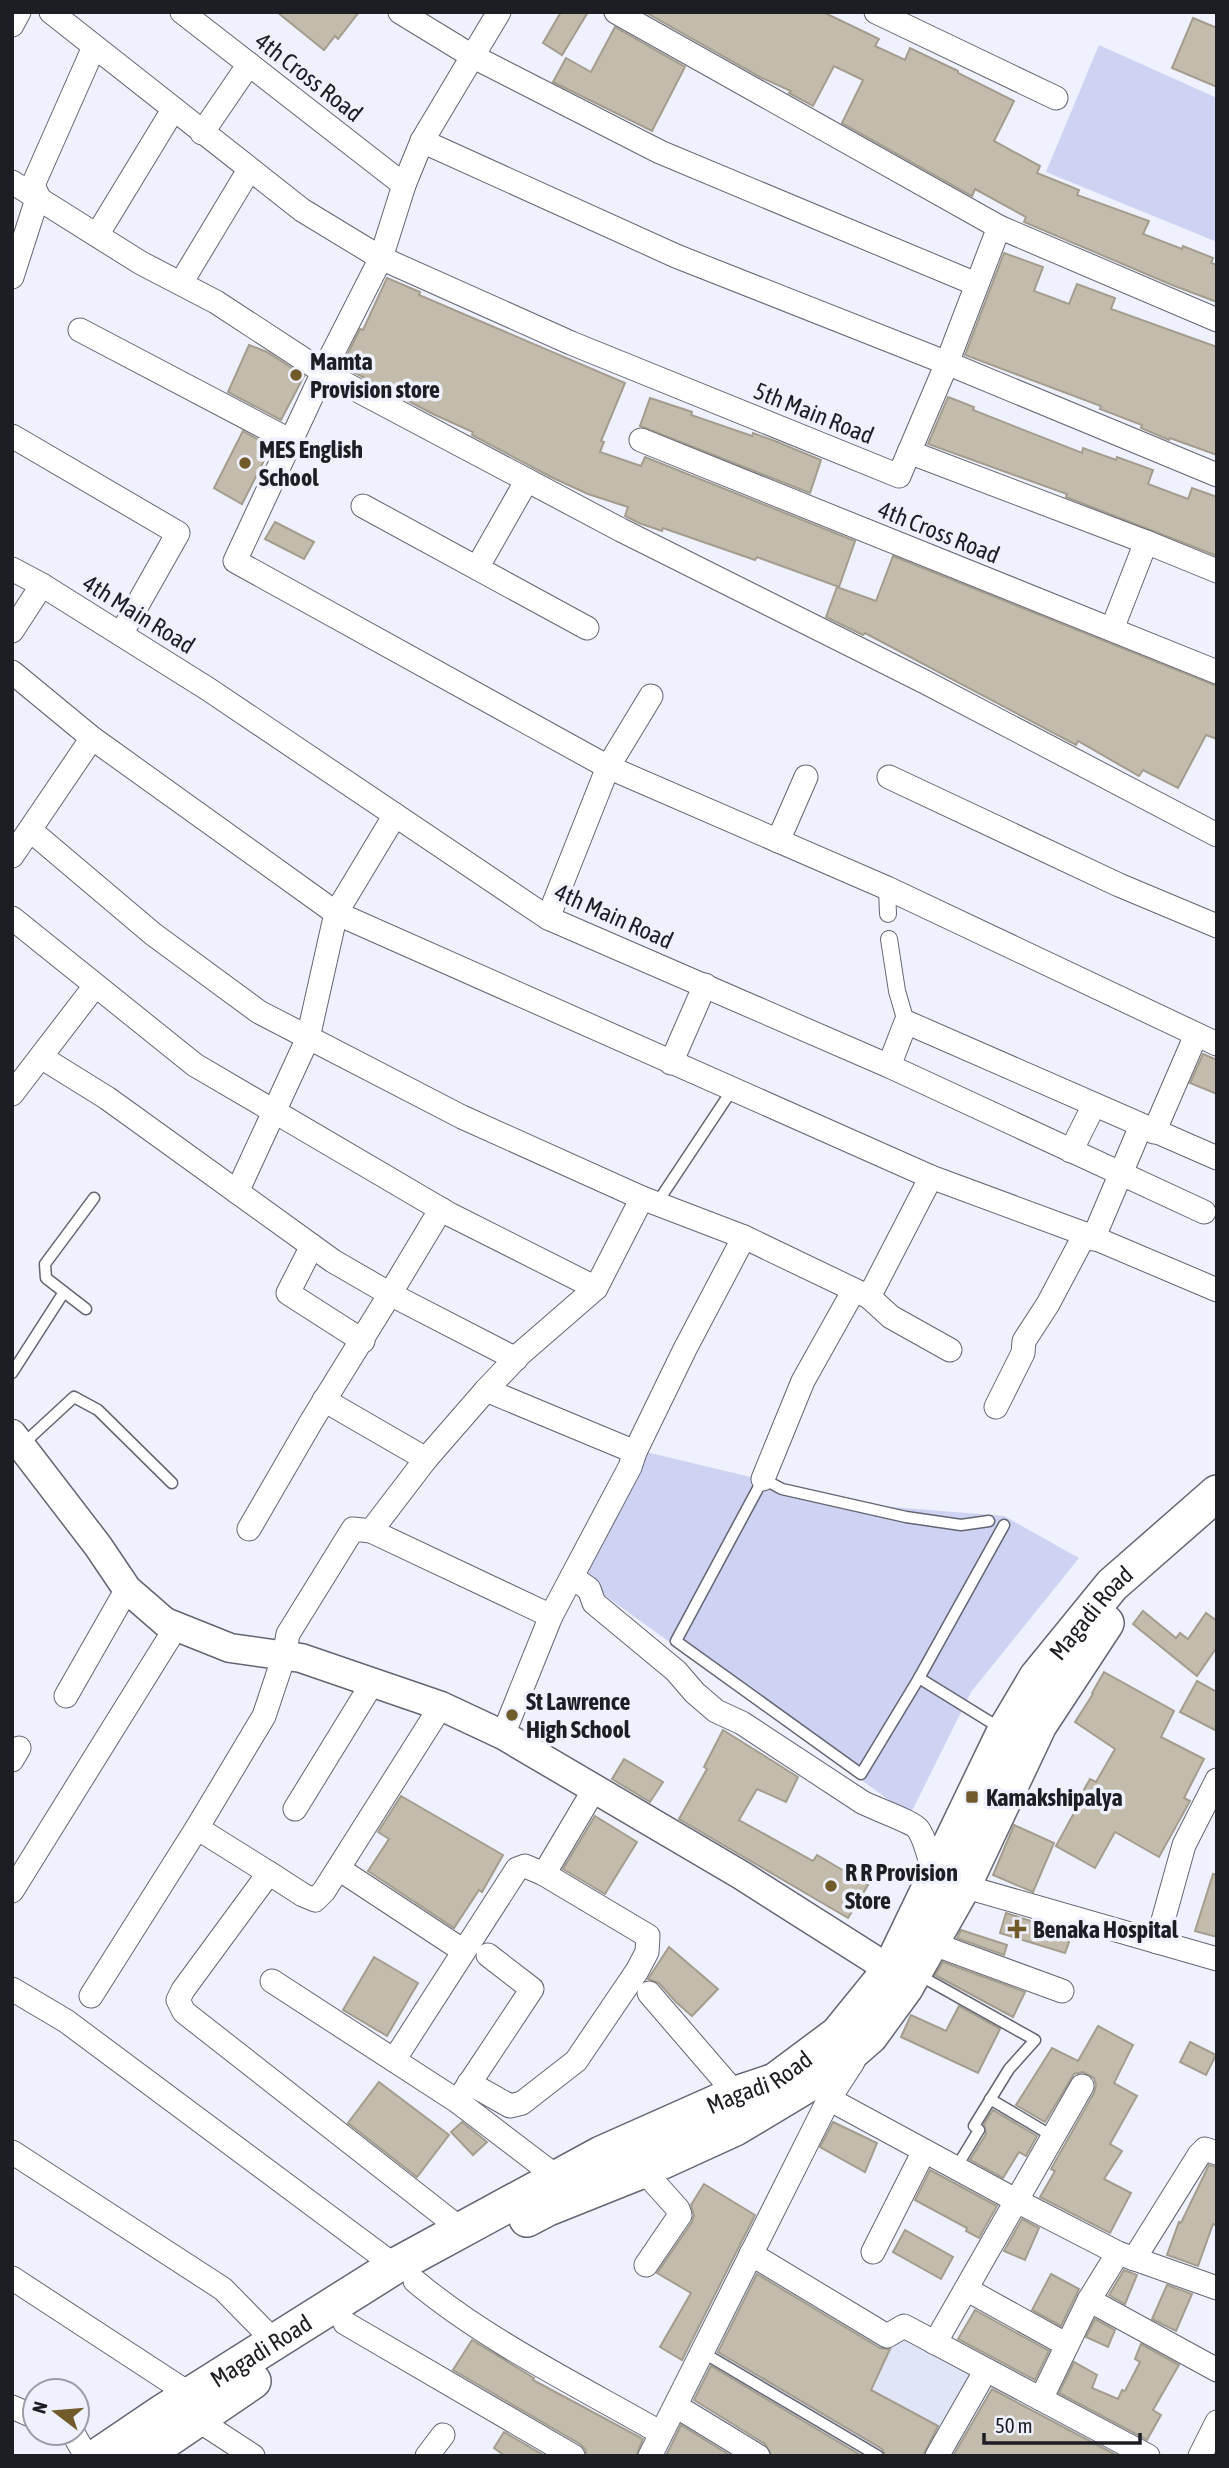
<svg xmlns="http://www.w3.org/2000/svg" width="1229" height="2468" font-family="'Asap Condensed',sans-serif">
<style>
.built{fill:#e1e5f8}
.green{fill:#ced3f3}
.building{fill:#c3bcad;stroke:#a49d8e;stroke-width:2}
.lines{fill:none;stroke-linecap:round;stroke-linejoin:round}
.service-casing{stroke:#636573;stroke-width:13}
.pedestrian-casing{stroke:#636573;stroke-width:18}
.minor-casing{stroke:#636573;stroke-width:25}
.tertiary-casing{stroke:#636573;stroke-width:31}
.primary-casing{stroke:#636573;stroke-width:38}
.service{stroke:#fff;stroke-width:10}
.pedestrian{stroke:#fff;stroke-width:16}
.minor{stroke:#fff;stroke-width:23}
.tertiary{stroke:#fff;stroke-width:28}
.primary{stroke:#fff;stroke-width:35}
.poi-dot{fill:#725b2b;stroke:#eff1fe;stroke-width:2.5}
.labels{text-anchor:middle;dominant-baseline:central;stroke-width:7;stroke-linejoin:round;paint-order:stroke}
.street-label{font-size:24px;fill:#1d1e24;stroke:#eff1fe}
.poi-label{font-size:24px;font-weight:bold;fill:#1d1e24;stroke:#eff1fe;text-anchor:start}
</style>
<rect width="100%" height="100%" fill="#eff1fe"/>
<polygon class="built" points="758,2254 1134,2456 654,2456"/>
<g class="green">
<polygon points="1099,45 1217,98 1217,242 1046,172"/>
<polygon points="646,1452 867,1505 1004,1516 1079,1558 971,1692 910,1815 582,1579"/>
</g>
<g class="building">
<polygon points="277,12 359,12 338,39 335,36 324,50"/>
<polygon points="561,12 588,12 562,55 543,43"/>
<polygon points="645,12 823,12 879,39 875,46 905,60 910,48 958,71 958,73 1014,101 994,141 1040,166 1037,173 1079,190 1077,195 1149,221 1143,234 1182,249 1183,246 1213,258 1211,263 1217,265 1217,302 1172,285 1024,222 1026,217 975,189 972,196 842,123 863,80 834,66 813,106 789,93 791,91 762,78"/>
<polygon points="1193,18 1217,28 1217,87 1172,68"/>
<polygon points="615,27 685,67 652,131 553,82 566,58 591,72"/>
<polygon points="1004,253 1043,267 1034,291 1069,304 1077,284 1115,298 1111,309 1217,347 1217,455 1170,438 1169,440 1141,428 1142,425 1100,409 1101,406 965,355"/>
<polygon points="387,278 420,292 419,295 625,383 601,441 604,442 600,452 641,466 645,457 855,541 839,587 757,557 755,560 663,528 662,531 639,523 625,516 628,507 588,494 551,477 472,435 473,432 433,414 342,366 360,329 363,330"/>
<polygon points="249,345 267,352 304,376 281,420 228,392"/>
<polygon points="948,397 974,407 973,410 1082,453 1083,448 1116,460 1117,457 1153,470 1148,484 1188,499 1192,488 1217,497 1217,556 1066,497 1067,494 928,444"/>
<polygon points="650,398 692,412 691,415 752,436 753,433 775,441 821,460 810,493 640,426"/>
<polygon points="243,431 271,447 242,504 214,488"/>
<polygon points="275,522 314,542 304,559 265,539"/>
<polygon points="893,556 1217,686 1217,739 1206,735 1178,788 1143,770 1139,776 1078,741 1076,745 865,633 863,635 826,617 837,587 876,601"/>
<polygon points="1203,1054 1217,1060 1217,1094 1190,1083"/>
<polygon points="1143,1611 1176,1638 1180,1633 1188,1639 1206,1613 1217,1621 1217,1647 1197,1676 1133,1624"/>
<polygon points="1104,1672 1174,1711 1161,1737 1204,1759 1184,1798 1190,1801 1159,1857 1115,1832 1095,1868 1056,1846 1080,1802 1078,1800 1090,1779 1096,1782 1115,1749 1075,1722 1093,1694 1092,1693"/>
<polygon points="1197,1681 1217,1692 1217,1731 1180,1712"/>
<polygon points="723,1730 798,1777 786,1802 757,1789 739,1820 813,1861 817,1855 868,1885 848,1918 679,1819 707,1769 704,1767"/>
<polygon points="624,1759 663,1782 650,1802 612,1779"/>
<polygon points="401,1796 503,1855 482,1892 479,1890 454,1928 368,1871 389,1839 378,1832"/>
<polygon points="595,1816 637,1842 605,1894 563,1869"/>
<polygon points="1014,1825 1054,1843 1033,1892 993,1875"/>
<polygon points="1213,1874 1217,1875 1217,1937 1195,1931"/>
<polygon points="1006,1913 1072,1934 1065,1953 1000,1933"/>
<polygon points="961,1930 1007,1945 1004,1955 957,1938"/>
<polygon points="669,1947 718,1989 692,2016 676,2002 659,1983 648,1979"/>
<polygon points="374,1957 418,1983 387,2036 343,2010"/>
<polygon points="943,1962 1025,1992 1013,2017 935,1975"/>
<polygon points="959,2006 1000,2029 978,2073 901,2037 911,2015 946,2031"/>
<polygon points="1098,2026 1133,2045 1114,2083 1137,2096 1110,2144 1122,2151 1104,2179 1131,2193 1110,2233 1040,2197 1055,2171 1051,2169 1094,2093 1096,2085 1094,2078 1083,2072 1074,2074 1045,2122 1016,2105 1052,2048 1078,2061"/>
<polygon points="1190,2042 1216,2055 1206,2075 1180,2062"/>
<polygon points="379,2082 449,2135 417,2177 348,2123"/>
<polygon points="993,2110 1037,2136 1026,2156 1019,2152 1003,2178 970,2160 986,2134 984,2124"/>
<polygon points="462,2122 487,2142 473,2155 451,2132"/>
<polygon points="833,2122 877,2143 865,2172 820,2147"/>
<polygon points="1209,2165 1217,2167 1217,2226 1213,2224 1198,2266 1167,2255 1179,2222 1181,2223"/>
<polygon points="930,2170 997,2206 979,2238 966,2231 967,2228 915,2200"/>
<polygon points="704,2184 755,2215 682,2360 660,2347 691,2293 657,2273 692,2222 694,2216 691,2205"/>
<polygon points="1022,2219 1039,2228 1025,2260 1004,2251"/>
<polygon points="905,2230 953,2257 941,2279 893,2252"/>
<polygon points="1124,2270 1137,2275 1125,2304 1109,2295"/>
<polygon points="757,2274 880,2348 890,2349 871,2390 938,2426 923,2456 886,2456 882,2449 718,2352"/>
<polygon points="1051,2274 1079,2289 1061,2326 1032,2310"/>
<polygon points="1167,2285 1192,2294 1176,2331 1152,2319"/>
<polygon points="975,2310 1049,2351 1035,2380 958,2339"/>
<polygon points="1095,2319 1115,2330 1108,2347 1086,2337"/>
<polygon points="472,2340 534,2378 533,2380 643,2439 636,2456 587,2456 585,2449 580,2444 453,2370"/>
<polygon points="1141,2344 1179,2365 1153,2410 1161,2415 1147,2440 1059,2393 1074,2362 1097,2375 1092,2388 1118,2399 1122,2390 1125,2391 1140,2362 1135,2359"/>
<polygon points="711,2366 862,2456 772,2456 765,2444 694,2400"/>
<polygon points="992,2389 1118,2456 953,2456"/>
<polygon points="681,2425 731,2456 666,2456"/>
<polygon points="504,2432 545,2456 505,2456 494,2448"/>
</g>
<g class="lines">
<defs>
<g id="service">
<polyline points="657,1203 732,1090"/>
<polyline points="64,1292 86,1309"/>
<polyline points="12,1373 64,1292 46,1278 45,1264 94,1198"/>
<polyline points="23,1444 74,1397 98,1410 172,1483"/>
<polyline points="989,1521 961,1525 906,1517 782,1489 763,1479 676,1641 861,1774 919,1678 1004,1525"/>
<polyline points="919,1678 1000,1728"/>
<polyline points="917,1974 1035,2040 1009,2069 974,2126 979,2130 956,2168"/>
<polyline points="990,2099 1054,2137"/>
<polyline points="702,2352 878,2456"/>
</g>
<g id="pedestrian">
<polyline points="887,888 888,914"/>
<polyline points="889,939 897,991 906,1022"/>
</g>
<g id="minor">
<polyline points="51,12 302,210 381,258 571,343 899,476 947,363 999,227"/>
<polyline points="182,12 404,185"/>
<polyline points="400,12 472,56 660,152 976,284"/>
<polyline points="499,12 422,141 404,185 381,258 323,372 235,561 608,767 887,888 1217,1044"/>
<polyline points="616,12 999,227 1217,320"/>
<polyline points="876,12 1056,98"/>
<polyline points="12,25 19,12"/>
<polyline points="202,133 249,64"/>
<polyline points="422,141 676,256 947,363 1217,475"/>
<polyline points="12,182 141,263 216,302 323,372 621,530 923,681 1217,835"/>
<polyline points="97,235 173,110"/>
<polyline points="12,277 38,196 33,185 94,47"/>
<polyline points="181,283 249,170"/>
<polyline points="80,330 291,441"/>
<polyline points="12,436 178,533 121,634"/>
<polyline points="641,440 1217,672"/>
<polyline points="909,452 1146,542 1217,571"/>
<polyline points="363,506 587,628"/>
<polyline points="477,568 527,480"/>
<polyline points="12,569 42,585 208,689 548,918 889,1066 906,1022 1217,1158"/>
<polyline points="1112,629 1146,542"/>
<polyline points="12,631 42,585"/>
<polyline points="12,672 92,738 336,913 931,1177 1085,1234 1217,1290"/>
<polyline points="889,777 1119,885 1217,926"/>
<polyline points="30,830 153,934 259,1012 462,1117 642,1198 744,1237 869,1297 931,1177"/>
<polyline points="778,841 806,777"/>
<polyline points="12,856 92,738"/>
<polyline points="12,918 195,1065 449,1214 596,1288"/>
<polyline points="548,918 608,767 651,696"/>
<polyline points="41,1057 107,1098 333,1261 390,1294 311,1422 249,1529"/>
<polyline points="671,1063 705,985"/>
<polyline points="889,1066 1204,1212"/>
<polyline points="12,1094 95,986"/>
<polyline points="1154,1132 1196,1035"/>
<polyline points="1071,1151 1094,1105"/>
<polyline points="237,1192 308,1038 336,913 395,815"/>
<polyline points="441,1209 390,1294 516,1359"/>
<polyline points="1093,1239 1141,1126"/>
<polyline points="312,1246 288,1293 363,1341"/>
<polyline points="869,1297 891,1317 950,1350"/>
<polyline points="486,1390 635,1452"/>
<polyline points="324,1400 426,1459"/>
<polyline points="996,1407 1023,1353 1024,1341 1048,1304 1085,1234"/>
<polyline points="763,1479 803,1381 854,1290"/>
<polyline points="371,1531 551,1616"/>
<path d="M 572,1577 L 589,1589 L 594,1603 L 676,1671 L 695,1693 L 716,1711 L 742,1723 L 862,1802 C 873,1808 913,1822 918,1829 C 927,1842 930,1863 935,1878 L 1217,1959"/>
<polyline points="66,1696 127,1589"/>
<polyline points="503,1735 551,1616 630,1467 635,1452 685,1349 744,1237"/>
<polyline points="12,1760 19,1748"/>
<polyline points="295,1809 373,1682"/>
<polyline points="197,1828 269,1873 183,1990 178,2000 184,2012 462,2230"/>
<polyline points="339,1869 456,1946"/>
<polyline points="269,1873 303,1895 315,1900 324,1891 441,1706"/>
<polyline points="544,1874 595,1788"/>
<polyline points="12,1891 176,1627"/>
<polyline points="1157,1942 1184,1845 1217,1780"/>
<polyline points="931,1943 1062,1991"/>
<polyline points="272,1981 457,2101 558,2178"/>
<polyline points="12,1989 66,2021 395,2266"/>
<polyline points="649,1993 736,2094"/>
<polyline points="91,1996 197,1828 264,1716 284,1656 288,1634 353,1529 371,1531 426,1459 486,1390 520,1354 596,1288 642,1198"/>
<polyline points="394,2060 517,1869 525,1866 544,1874 648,1936 647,1952 637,1971 576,2061 522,2103 510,2106 469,2083"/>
<polyline points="461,2096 532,1989 488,1955"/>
<polyline points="829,2099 1017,2201 1118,2253 1217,2288"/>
<polyline points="12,2152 223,2289 275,2342"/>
<polyline points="643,2170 678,2209 680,2215 646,2265"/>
<polyline points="873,2252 924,2151"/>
<polyline points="751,2254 887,2336 904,2326 1148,2456"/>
<polyline points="1134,2259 1199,2155 1205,2149 1217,2153"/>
<polyline points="12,2278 191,2395 198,2420 253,2456"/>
<path d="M 415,2281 C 485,2340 581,2387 661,2433"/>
<polyline points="966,2289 1067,2345"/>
<polyline points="1089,2300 1217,2370"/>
<polyline points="345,2323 573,2456"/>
<polyline points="935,2343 1082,2086"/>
<polyline points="1041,2399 1089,2300 1118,2253"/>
<polyline points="676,2406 758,2456"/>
<polyline points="12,2407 35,2417"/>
<polyline points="73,2433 86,2456"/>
<polyline points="427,2456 443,2435"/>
<polyline points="650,2456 829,2099 853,2062"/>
<polyline points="937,2456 986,2370"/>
<polyline points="1200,2456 1217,2422"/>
</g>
<polyline id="tertiary" points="12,1434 98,1546 127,1589 165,1622 230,1648 301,1658 441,1706 503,1735 741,1875 908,1981"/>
<g id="primary">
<polyline points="527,2219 548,2208 643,2170 735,2128 830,2071 870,2036 905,1988 963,1886 1039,1725 1106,1623"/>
<path id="s1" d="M 98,2456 L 163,2412 L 395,2266 L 601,2154 L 736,2094 L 775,2081 L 838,2034 L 890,1970 L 1005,1731 L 1037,1677 L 1112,1585 L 1217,1493"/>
<polyline points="143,2456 253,2381"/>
</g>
</defs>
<use href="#service" class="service-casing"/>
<use href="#pedestrian" class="pedestrian-casing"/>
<use href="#minor" class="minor-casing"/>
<use href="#tertiary" class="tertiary-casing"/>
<use href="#primary" class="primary-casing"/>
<use href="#service" class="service"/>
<use href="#pedestrian" class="pedestrian"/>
<use href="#minor" class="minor"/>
<use href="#tertiary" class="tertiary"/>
<use href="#primary" class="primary"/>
</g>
<g class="poi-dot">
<circle cx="296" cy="375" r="7"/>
<circle cx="245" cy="463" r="7"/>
<circle cx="512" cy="1715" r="7"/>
<rect x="965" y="1790" width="14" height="14" rx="3.5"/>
<circle cx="831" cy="1886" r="7"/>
<path d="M1013.5 1918.5h7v7h7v7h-7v7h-7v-7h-7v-7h7z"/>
</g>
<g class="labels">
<g class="street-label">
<text transform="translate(309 77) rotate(38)">4th Cross Road</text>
<text transform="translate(814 413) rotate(22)">5th Main Road</text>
<text transform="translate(939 532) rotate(22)">4th Cross Road</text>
<text transform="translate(139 614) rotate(32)">4th Main Road</text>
<text transform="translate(614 916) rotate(24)">4th Main Road</text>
<text stroke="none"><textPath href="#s1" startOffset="1349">Magadi Road</textPath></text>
<text stroke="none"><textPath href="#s1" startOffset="761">Magadi Road</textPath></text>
<text stroke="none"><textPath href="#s1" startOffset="194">Magadi Road</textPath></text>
</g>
<g class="poi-label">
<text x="310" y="361">Mamta<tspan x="310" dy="28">Provision store</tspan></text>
<text x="259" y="449">MES English<tspan x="259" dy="28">School</tspan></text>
<text x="526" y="1701">St Lawrence<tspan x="526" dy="28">High School</tspan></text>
<text x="986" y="1797">Kamakshipalya</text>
<text x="845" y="1872">R R Provision<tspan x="845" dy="28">Store</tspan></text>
<text x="1033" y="1929">Benaka Hospital</text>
</g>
</g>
<rect width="1229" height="2468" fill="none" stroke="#1d1e24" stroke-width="28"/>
<g transform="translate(56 2412) rotate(286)"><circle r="33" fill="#eff1fe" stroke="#9b9da7" stroke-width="2"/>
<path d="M0-5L12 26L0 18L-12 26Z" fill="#725b2b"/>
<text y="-10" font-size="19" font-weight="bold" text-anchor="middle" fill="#1d1e24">N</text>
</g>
<path d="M984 2433v10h156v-10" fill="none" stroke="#1d1e24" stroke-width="3.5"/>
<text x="995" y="2433" font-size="21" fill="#1d1e24" stroke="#eff1fe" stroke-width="5" paint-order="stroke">50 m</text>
</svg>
